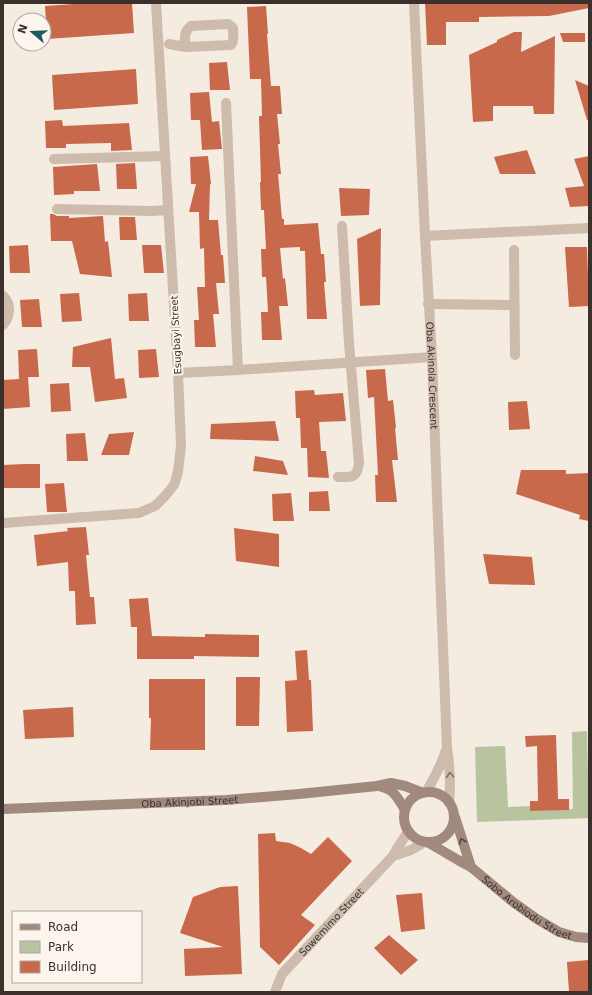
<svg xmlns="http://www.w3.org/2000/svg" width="592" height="995" font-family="'DejaVu Sans',sans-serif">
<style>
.green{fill:#b8c4a0}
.building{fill:#c8694b}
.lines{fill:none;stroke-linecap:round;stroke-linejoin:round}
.street{stroke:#cdbbac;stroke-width:10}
.secondary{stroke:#a18a7d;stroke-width:10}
.oneway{stroke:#7d6f65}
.oneway2{stroke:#544640}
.labels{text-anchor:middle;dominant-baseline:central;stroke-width:4;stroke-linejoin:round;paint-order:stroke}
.street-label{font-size:10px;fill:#3b302b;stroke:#fbf5ee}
</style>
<rect width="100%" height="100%" fill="#f4ebe1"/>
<polygon class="green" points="587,731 589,818 477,822 475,747 505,746 508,807 530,806 531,811 573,809 572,732"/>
<g class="building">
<polygon points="88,3 132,3 134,33 47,39 45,6"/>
<polygon points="425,3 589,3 589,8 549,16 479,17 479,22 446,22 446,45 427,45"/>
<polygon points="266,6 268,34 267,34 271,86 280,86 282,114 277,114 280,144 278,144 281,174 278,174 282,219 284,219 284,225 318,223 321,254 324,254 326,282 324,282 327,319 307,319 305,251 300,251 300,247 280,248 283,279 285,278 288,306 279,306 282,340 262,340 261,312 268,312 266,277 262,277 261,249 266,249 264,210 261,210 260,182 261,182 259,116 262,116 261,79 250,79 247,7"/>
<polygon points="514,32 522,32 521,52 555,36 554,114 534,114 533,106 493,106 493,121 473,122 469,55 497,42 497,40"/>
<polygon points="560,33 585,33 585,42 563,42"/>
<polygon points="227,62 230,90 210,90 209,63"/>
<polygon points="136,69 138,104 54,110 52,75"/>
<polygon points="575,80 589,86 589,120 587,120"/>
<polygon points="209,92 212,122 219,121 222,149 202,150 200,120 191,120 190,93"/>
<polygon points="62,120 63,126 129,123 132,150 111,151 111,143 66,144 66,148 46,148 45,121"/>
<polygon points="527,150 536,174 500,174 494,157"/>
<polygon points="208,156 211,184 210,184 209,220 218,220 221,255 223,255 225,283 216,283 219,314 213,314 216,347 195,347 194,320 199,320 197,287 205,287 204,248 200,249 199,212 189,212 196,184 191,184 190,157"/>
<polygon points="589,156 589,206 570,207 565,188 584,186 574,159"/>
<polygon points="135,163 137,189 117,189 116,164"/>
<polygon points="97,164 100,191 74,191 74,194 54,195 53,167"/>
<polygon points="339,188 370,189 369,215 341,216"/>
<polygon points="50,214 53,214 57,216 69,216 69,218 103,216 105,242 108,241 112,277 80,274 72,241 51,241"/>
<polygon points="119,217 135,217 137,240 120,240"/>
<polygon points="381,228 380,305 360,306 357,239"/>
<polygon points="28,245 30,273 10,273 9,246"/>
<polygon points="142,245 161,245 164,273 144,273"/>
<polygon points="565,247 587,247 589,306 569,307"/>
<polygon points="79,293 82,321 62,322 60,294"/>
<polygon points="147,293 149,321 129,321 128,294"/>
<polygon points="39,299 42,327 22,327 20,300"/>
<polygon points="111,338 115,379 124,378 127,398 95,402 90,367 72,367 73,347"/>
<polygon points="37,349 39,377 28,377 30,407 3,409 3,380 19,379 18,350"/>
<polygon points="156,349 159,377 139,378 138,350"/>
<polygon points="385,369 388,401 393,400 396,428 395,428 398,460 392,460 397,502 376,502 375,475 378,475 374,397 368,398 366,370"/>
<polygon points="69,383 71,411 51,412 50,384"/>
<polygon points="314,390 315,395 343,393 346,421 319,422 321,451 326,451 329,478 308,477 307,448 301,448 300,418 296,418 295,391"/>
<polygon points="527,401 530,429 509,430 508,402"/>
<polygon points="275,421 279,441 210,439 211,424"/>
<polygon points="134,432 129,455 101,455 109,434"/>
<polygon points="85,433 88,461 67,461 66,434"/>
<polygon points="255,456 283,461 288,475 253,471"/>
<polygon points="24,464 40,464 40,488 3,488 3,465"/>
<polygon points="521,470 566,470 566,474 589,473 589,521 579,519 580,515 516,494"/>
<polygon points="64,483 67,512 47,512 45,484"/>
<polygon points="328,491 330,511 309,511 309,492"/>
<polygon points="291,493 294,521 273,521 272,494"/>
<polygon points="86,527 89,555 86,555 90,597 94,597 96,624 76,625 75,591 69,591 68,562 37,566 34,535 68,531 67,528"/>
<polygon points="234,528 279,534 279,567 236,561"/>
<polygon points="483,554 532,557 535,585 489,584"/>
<polygon points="148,598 152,636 205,637 205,634 259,635 259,657 194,656 194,659 137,659 137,627 131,627 129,599"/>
<polygon points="307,650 309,680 311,680 313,731 287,732 285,681 297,680 295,651"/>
<polygon points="236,677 260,677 259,726 236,726"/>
<polygon points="149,679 205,679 205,750 150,750 151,718 149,718"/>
<polygon points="73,707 74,737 25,739 23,710"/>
<polygon points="556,735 558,799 569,799 569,810 530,811 530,801 538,801 537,746 526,747 525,736"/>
<polygon points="275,833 276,841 290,843 301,848 311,854 328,837 352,861 301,915 315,925 279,965 260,947 258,834"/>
<polygon points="238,886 242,974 185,976 184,949 223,947 180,933 193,897 220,887"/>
<polygon points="422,893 425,929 401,932 396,895"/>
<polygon points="389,935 418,960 401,975 374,948"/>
<polygon points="588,960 589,992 569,992 567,962"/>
</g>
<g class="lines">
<g class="street">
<path id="s1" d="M 414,3 L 425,236 L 432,357 L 437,496 L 447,748 C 450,767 451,783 449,803"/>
<path d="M 169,44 L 186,47 L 231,45 C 235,40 233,34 233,28 L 228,24 L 191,26 C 183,32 185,38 186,47"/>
<polyline points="226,103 238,370"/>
<polyline points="54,159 165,156"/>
<polyline points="57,209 152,211 168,210"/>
<polyline points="425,236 589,228"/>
<polyline points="514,250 515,355"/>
<path d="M 3,296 C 12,304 10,317 3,325"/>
<polyline points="428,304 514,305"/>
<polyline points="178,373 238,370 432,357"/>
<path d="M 338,477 C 351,477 357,479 359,463 L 349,343 L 342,226"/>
<polyline points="3,523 139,513 155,506 166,495 174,485 178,472 181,446 178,373 156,3"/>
<path d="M 426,792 C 435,777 441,766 446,750"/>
<polyline points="393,856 411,850 425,842"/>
<path id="s2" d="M 275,992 L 282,974 L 393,856 L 398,847 L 408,832"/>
</g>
<g class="secondary">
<path d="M 379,786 C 395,790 397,797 405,810"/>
<circle cx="429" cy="817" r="25"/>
<path id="s3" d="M 3,809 L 226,800 L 299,794 L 377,786 L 391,783 L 405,786 L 423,793"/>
<polyline points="455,817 471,867"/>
<path id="s4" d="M 429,843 L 458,860 L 471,867 L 513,902 L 537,919 L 559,932 L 576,937 L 589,938"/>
</g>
</g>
<defs><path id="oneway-chevron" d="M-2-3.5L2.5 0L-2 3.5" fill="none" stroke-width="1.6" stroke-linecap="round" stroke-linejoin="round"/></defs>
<use class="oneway" href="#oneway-chevron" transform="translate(450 775) rotate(-94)"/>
<use class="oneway2" href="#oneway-chevron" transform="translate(462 841) rotate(-109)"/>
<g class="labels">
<g class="street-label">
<text transform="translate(176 335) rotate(-93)">Esugbayi Street</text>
<text stroke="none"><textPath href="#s1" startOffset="373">Oba Akinola Crescent</textPath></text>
<text stroke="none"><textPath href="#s3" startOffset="187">Oba Akinjobi Street</textPath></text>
<text stroke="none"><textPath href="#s4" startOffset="118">Sobo Arobiodu Street</textPath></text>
<text stroke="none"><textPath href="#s2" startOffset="91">Sowemimo Street</textPath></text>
</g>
</g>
<rect width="592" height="995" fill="none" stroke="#3b302b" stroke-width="8"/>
<rect x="12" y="911" width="130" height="72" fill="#fbf5ee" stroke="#aea6a0"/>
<rect x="20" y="924" width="20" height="6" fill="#a18a7d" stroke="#aea6a0"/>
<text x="48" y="931" font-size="12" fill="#3b302b">Road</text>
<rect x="20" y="941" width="20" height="12" fill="#b8c4a0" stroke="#aea6a0"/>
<text x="48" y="951" font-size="12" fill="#3b302b">Park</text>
<rect x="20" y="961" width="20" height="12" fill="#c8694b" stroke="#aea6a0"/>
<text x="48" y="971" font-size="12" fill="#3b302b">Building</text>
<g transform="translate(32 32) rotate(289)"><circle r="19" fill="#fbf5ee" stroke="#aea6a0"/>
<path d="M0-3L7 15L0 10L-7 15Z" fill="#1f5a5e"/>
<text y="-6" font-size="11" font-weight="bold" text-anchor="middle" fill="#3b302b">N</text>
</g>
</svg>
